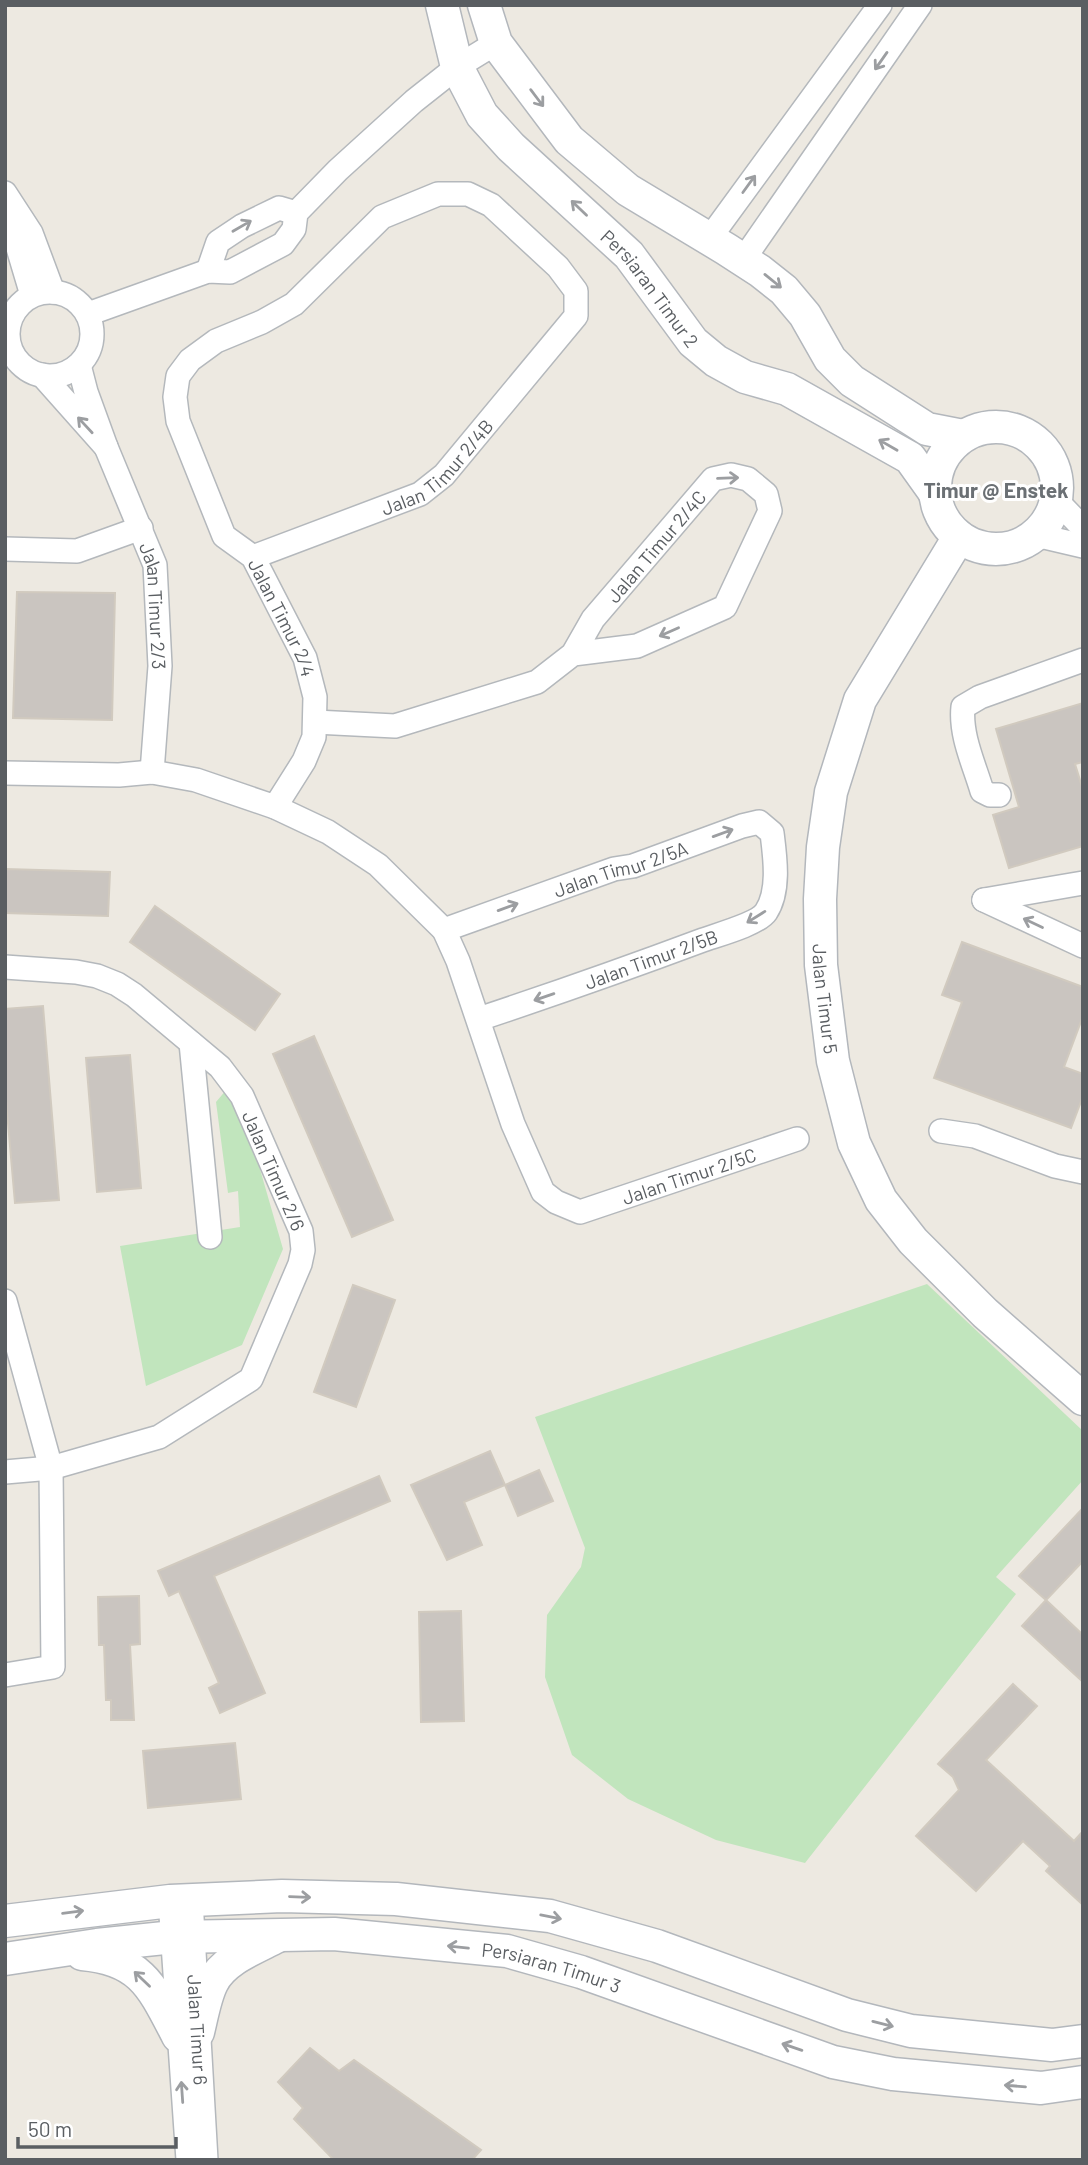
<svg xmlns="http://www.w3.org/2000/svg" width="1088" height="2165" font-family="Barlow,sans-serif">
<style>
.grass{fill:#c1e5bd}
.building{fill:#cac5c0;stroke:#d1cabf;stroke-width:2}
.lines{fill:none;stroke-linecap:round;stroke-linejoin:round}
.street-casing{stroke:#b4b8bc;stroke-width:26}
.secondary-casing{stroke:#b3b7bc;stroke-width:35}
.street{stroke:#fff;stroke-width:23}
.secondary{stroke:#fff;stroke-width:32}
.oneway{stroke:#9c9ea1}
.labels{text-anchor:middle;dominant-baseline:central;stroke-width:6;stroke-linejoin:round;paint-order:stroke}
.street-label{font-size:19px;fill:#5a5e62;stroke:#fff}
.neighbourhood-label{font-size:21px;font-weight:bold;fill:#6b7074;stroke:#fff}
</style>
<rect width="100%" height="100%" fill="#ede9e1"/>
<g class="grass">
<polygon points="227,1089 240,1100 283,1249 242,1345 146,1386 120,1246 240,1227 238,1191 228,1193 216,1102"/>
<polygon points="927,1284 1083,1431 1083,1480 996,1577 1016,1594 805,1863 716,1840 628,1799 572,1755 545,1677 547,1615 581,1567 585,1548 535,1417"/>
</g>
<g class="building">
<polygon points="17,592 115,593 112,720 13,718"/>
<polygon points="1083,703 1083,762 1075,764 1083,790 1083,846 1009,868 993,815 1019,807 996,729"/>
<polygon points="5,869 110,872 108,916 5,913"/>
<polygon points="155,906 280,994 255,1030 130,942"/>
<polygon points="962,942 1083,987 1083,1016 1064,1067 1083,1074 1083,1096 1071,1128 934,1078 962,1002 942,995"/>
<polygon points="43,1006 59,1200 15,1203 5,1089 5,1009"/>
<polygon points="314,1036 393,1220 352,1237 273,1054"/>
<polygon points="130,1055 141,1188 97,1192 86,1058"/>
<polygon points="353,1285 395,1300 356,1407 314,1392"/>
<polygon points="490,1451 505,1485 464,1502 482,1545 447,1560 411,1485"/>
<polygon points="539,1470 553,1501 518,1516 505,1485"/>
<polygon points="379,1476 390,1501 214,1576 265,1693 220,1713 209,1688 219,1683 179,1591 169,1596 158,1571"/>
<polygon points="1083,1508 1083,1561 1046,1600 1019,1576"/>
<polygon points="139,1596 140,1644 130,1645 134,1720 111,1720 111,1700 106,1700 104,1645 99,1645 98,1597"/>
<polygon points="1046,1600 1083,1635 1083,1682 1022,1626"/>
<polygon points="461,1611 464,1721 421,1722 419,1612"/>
<polygon points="1013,1684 1037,1706 986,1760 1074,1841 1083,1831 1083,1905 1046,1871 1050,1866 1023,1841 976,1891 916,1836 959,1790 953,1777 938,1764"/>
<polygon points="235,1743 241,1799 148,1808 143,1751"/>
<polygon points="310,2048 339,2071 354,2060 481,2150 472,2160 334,2160 294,2119 303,2108 278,2082"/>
</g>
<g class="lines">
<defs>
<g id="street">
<polyline points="5,193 31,233 53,292"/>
<polyline points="10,209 15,238 32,295"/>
<polyline points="709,239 880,5"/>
<polyline points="743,260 920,5"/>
<polyline points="208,271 218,242 242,226 279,208 296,213"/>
<circle cx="50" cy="334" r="42"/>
<polyline points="88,314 208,271 230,272 283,244 294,229 296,213 338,170 414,101 457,67 496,43"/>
<polyline points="42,375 106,447 86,392 79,365"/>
<path id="s1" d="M 106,447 L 155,565 L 160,666 L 152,772"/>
<polyline points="1057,501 1083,528"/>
<polyline points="1036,535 1083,546"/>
<polyline points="5,549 77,551 141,528"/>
<path id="s2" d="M 253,557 L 420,494 L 444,475 L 576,316 L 576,291 L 558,267 L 491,205 L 468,194 L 438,194 L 382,217 L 294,304 L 262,322 L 216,341 L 190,360 L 178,376 L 175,397 L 178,421 L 224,536 L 253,557 L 305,658 L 315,697 L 314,737 L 304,761 L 275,807"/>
<path id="s3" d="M 315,722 L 395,726 L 537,682 L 573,654 L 593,619 L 713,479 L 731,475 L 748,479 L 766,494 L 770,511 L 725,607 L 637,646 L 573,654"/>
<path id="s4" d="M 5,773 L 119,775 L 152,772 L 196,780 L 275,807 L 328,832 L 378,865 L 444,930 L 458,961 L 513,1124 L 543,1192 L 556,1202 L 580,1212 L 797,1139"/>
<path d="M 999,795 L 990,795 L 982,791 C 974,764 960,735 963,707 L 980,697 L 1083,660"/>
<polyline points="984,900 1083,946"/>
<polyline points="984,900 1083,883"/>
<path id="s5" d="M 444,930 L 614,869 L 633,866 L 742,826 L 759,822 L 772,833 C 775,857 780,891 766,912 C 758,924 717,935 703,940 C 628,968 554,994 479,1019"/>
<path id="s6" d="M 5,967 L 76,972 L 97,976 L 117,984 L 134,995 L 220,1067 L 242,1096 L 301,1231 L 303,1250 L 300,1264 L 251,1379 L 159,1437 L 51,1468 L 5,1472"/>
<polyline points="191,1043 210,1237"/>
<polyline points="941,1131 975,1136 1055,1166 1083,1172"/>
<polyline points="5,1301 51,1468 53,1667 5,1675"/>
<path id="s7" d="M 191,1900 L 206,2160"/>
<polyline points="170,1901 188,2160"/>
</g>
<g id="secondary">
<path id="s8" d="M 442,5 L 457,67 L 482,115 L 511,147 L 629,255 L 693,342 L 716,361 L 745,377 L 787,389 L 910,458 L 935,493"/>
<polyline points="484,5 496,43 569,140 628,190 726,249 760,271 784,290 805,315 830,359 852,381 927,429 963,436"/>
<circle cx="996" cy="488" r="61"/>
<path id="s9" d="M 959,537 L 860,700 L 831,792 L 823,847 L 820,899 L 821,965 L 833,1061 L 854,1143 L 881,1200 L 913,1241 L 985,1313 L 1083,1399"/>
<polyline points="5,1921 170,1901 282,1896 396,1899 550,1916 657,1946 847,2015 911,2031 1052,2045 1083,2041"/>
<path d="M 82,1954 C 142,1959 153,1988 178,2036"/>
<path id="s10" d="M 5,1959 L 97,1945 L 174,1937 L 334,1934 L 507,1951 L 581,1972 L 833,2062 L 893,2074 L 1041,2088 L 1083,2082"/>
<path d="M 198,2032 C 202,2016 205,1997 212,1983 C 223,1960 255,1948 276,1937"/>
</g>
</defs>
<use href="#street" class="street-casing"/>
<use href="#secondary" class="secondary-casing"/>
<use href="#street" class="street"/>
<use href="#secondary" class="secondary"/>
</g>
<defs><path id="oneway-shaft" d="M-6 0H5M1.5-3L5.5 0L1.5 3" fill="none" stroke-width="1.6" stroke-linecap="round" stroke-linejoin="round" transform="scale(1.75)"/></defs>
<g class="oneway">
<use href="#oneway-shaft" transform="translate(881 61) rotate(125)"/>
<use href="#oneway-shaft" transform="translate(537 98) rotate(53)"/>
<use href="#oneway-shaft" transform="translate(749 184) rotate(-54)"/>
<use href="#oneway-shaft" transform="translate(579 208) rotate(-136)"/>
<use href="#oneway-shaft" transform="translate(242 226) rotate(-30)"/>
<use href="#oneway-shaft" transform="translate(773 281) rotate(39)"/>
<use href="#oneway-shaft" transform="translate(85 425) rotate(-133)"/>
<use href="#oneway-shaft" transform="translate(888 445) rotate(-150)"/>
<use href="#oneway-shaft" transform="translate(728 478) rotate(-2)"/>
<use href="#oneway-shaft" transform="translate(669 632) rotate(156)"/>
<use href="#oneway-shaft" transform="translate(723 833) rotate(-20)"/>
<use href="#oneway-shaft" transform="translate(508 907) rotate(-20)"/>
<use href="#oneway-shaft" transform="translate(756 917) rotate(148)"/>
<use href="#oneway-shaft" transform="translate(1033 923) rotate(-155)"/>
<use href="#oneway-shaft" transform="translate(544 997) rotate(161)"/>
<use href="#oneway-shaft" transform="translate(300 1897) rotate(2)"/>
<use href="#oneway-shaft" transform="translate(73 1912) rotate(-7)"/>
<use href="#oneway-shaft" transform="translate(551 1917) rotate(11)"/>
<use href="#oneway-shaft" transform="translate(458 1947) rotate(-174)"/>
<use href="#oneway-shaft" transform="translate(142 1979) rotate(-136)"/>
<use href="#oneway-shaft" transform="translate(883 2024) rotate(14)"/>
<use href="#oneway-shaft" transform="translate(792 2047) rotate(-161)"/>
<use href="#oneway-shaft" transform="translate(1015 2086) rotate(-175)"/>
<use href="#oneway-shaft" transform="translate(182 2092) rotate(-94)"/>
</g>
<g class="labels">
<g class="street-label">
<text stroke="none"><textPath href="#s8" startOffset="360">Persiaran Timur 2</textPath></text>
<text stroke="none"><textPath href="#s2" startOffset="208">Jalan Timur 2/4B</textPath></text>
<text stroke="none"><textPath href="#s3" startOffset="411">Jalan Timur 2/4C</textPath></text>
<text stroke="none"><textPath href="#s1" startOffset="168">Jalan Timur 2/3</textPath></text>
<text stroke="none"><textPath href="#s2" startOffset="1213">Jalan Timur 2/4</textPath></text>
<text stroke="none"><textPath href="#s5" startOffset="187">Jalan Timur 2/5A</textPath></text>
<text transform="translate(651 959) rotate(-20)">Jalan Timur 2/5B</text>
<text stroke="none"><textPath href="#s9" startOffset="495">Jalan Timur 5</textPath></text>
<text stroke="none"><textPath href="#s6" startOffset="364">Jalan Timur 2/6</textPath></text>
<text stroke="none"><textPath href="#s4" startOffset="924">Jalan Timur 2/5C</textPath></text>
<text stroke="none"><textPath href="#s10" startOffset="551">Persiaran Timur 3</textPath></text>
<text stroke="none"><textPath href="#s7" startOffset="130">Jalan Timur 6</textPath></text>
</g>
<g class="neighbourhood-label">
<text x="996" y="489">Timur @ Enstek</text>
</g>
</g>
<rect width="1088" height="2165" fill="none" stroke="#5a5e62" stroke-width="14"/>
<path d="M18 2137v10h158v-10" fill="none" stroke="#5a5e62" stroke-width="3.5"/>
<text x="28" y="2137" font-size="21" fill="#5a5e62" stroke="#ffffff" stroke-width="5" paint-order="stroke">50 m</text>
</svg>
